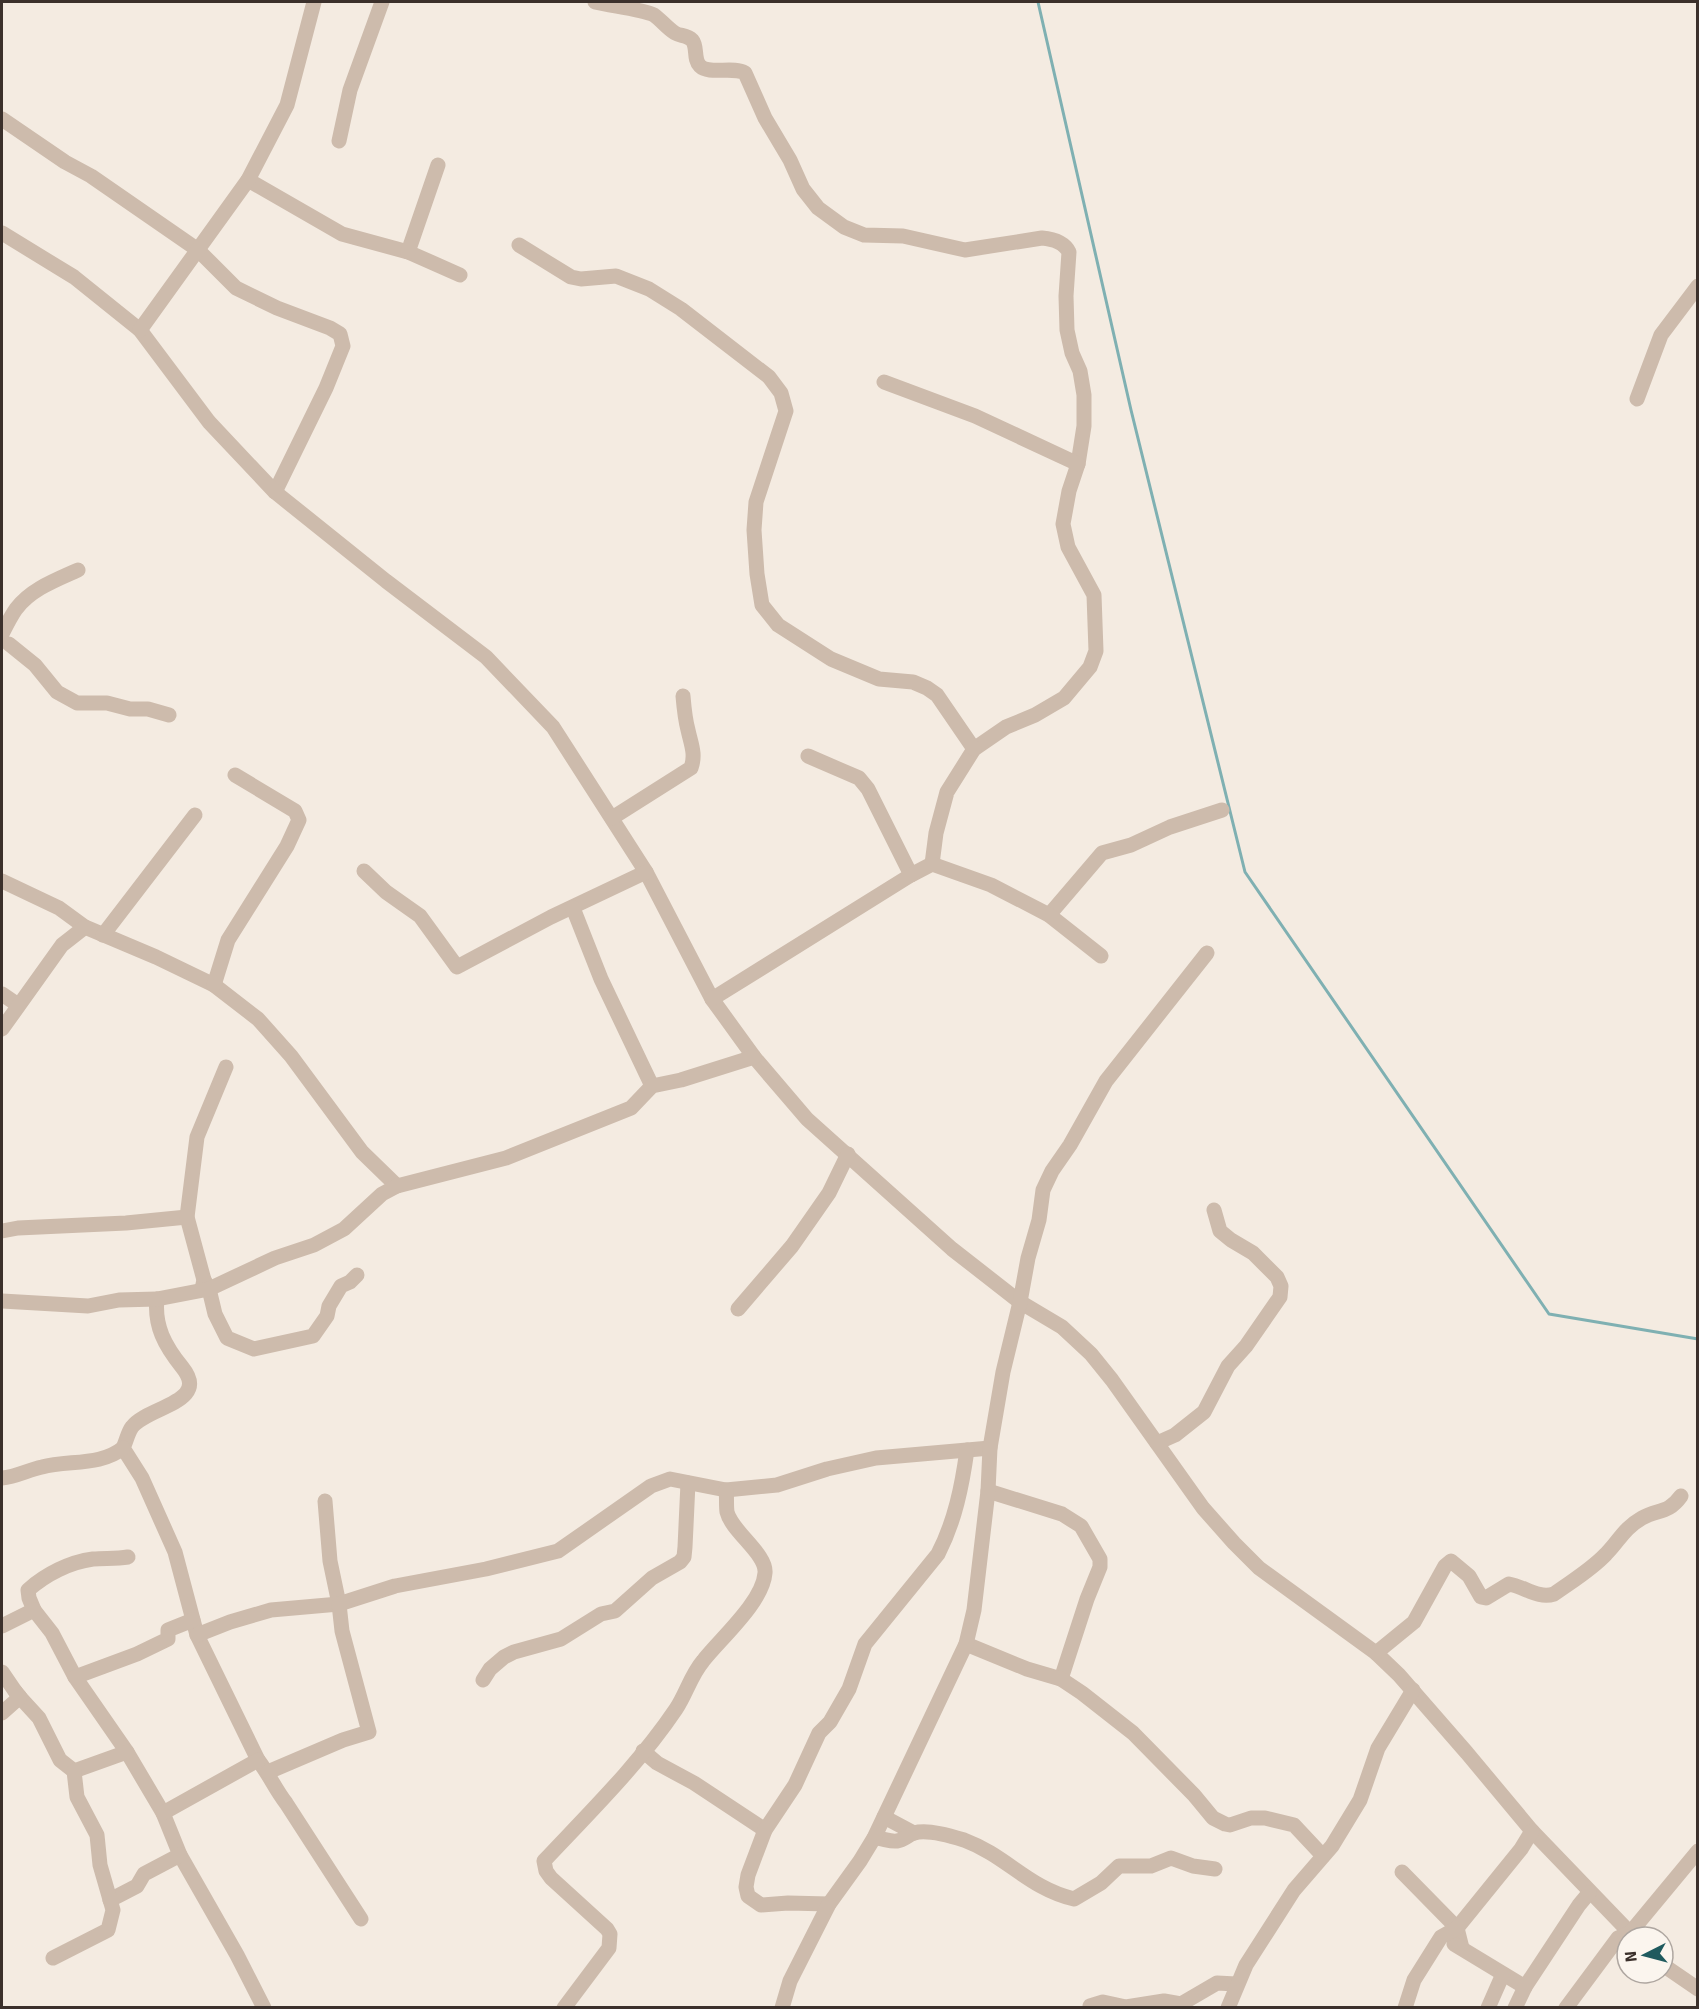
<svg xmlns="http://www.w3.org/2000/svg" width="1699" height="2009" font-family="Signika,sans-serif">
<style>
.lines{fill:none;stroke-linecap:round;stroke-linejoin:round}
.stream{stroke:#7fb0b2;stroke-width:3}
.minor{stroke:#cdbbac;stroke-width:15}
</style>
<rect width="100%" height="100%" fill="#f4ebe1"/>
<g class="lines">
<polyline class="stream" points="1038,2 1131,410 1245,872 1549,1314 1698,1339"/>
<g class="minor">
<path d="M 595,2 C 611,6 641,9 654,15 C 661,20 667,28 675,33 C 680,36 687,35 692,40 C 698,47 693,59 700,66 C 709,75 733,66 745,73 L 765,118 L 790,160 L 803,189 L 818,208 L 844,227 L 864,235 L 903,236 L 965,250 L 1042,238 C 1053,239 1064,242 1069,252 L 1066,296 L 1067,330 L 1072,353 L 1080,371 L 1084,395 L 1084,426 L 1078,464 L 1069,491 L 1063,524 L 1068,547 L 1094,595 L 1096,651 L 1090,667 L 1064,698 L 1035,715 L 1006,727 L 974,749 L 947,792 L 936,833 L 932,864"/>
<polyline points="2,119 65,162 91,176 198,250 236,288 277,308 330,328 340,334 343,346 326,388 275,492"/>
<polyline points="339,141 350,90 382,2"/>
<polyline points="248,180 342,234 408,252 460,275"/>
<polyline points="2,233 74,277 140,330 209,422 275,492 386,581 486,657 553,727 646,872 712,999 754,1057 807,1119 952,1249 1020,1302 1062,1327 1091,1354 1112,1380 1203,1508 1234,1543 1259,1568 1376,1653 1399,1675 1467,1753 1532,1831 1634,1937"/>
<polyline points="519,245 571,277 581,279 616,276 649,289 681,309 769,377 781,393 786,411 756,502 754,530 757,574 762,605 778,625 831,659 879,679 913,682 927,688 937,695 974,749"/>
<polyline points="408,252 438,165"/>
<polyline points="140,330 248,180 287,105 314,2"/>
<polyline points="884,382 975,416 1078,464"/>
<polyline points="1637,399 1661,335 1698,286"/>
<path d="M 2,634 C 6,626 11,616 16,609 C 31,589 56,580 78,570"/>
<polyline points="9,644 35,665 57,692 77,703 107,703 130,709 148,709 169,715"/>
<polyline points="808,756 859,778 868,789 911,875"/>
<path d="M 612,818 L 691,768 C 696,754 691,744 688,730 C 685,719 684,708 683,696"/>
<polyline points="364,871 386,892 420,916 457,967 551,917 646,872"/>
<polyline points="2,881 59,908 85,927 156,957 214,985 258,1019 291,1056 362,1152 397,1186"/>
<polyline points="573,908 601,979 652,1086"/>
<polyline points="1049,915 1102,853 1131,845 1170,827 1222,810"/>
<polyline points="103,935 195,815"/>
<polyline points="214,985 228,940 287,846 299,820 295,811 235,775"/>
<polyline points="2,994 18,1005"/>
<polyline points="712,999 911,875 932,864 991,885 1049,915 1101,956"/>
<polyline points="2,1029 62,945 85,927"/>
<polyline points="2,1231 18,1228 126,1223 187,1217"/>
<polyline points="204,1280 209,1289 215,1314 227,1338 254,1349 313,1336 327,1316 329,1306 341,1286 350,1282 357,1275"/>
<polyline points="202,1289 204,1280 187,1217 197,1137 226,1067"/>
<path d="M 157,1299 C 154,1326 165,1346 182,1367 C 211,1403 148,1406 132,1427 C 128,1432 126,1442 123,1448 L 142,1478 L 175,1552 L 197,1635 L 258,1760 C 269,1774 275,1789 286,1803 L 361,1919"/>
<polyline points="2,1301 88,1306 119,1300 157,1299 209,1289 275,1258 314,1245 344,1229 382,1194 397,1186 506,1158 631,1108 652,1086 681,1080 754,1057"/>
<polyline points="738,1309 792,1246 829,1193 848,1154"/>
<polyline points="1157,1443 1175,1435 1204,1412 1228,1366 1246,1346 1280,1297 1281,1286 1277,1277 1253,1253 1231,1240 1220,1231 1214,1210"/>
<path d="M 2,1478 C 16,1477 28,1470 42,1467 C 69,1460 101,1466 123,1448"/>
<polyline points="988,1491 1062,1514 1081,1526 1100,1559 1100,1567 1087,1599 1061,1679"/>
<path d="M 34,1610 L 29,1598 L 28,1590 C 46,1574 70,1562 93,1559 C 105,1558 116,1559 128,1557"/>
<polyline points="2,1626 34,1610 52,1633 75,1677 127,1752 163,1813 180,1855 237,1955 264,2008"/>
<polyline points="197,1635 230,1622 271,1610 339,1604 330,1561 325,1501"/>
<polyline points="966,1644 1027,1669 1061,1679 1082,1693 1133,1733 1194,1795 1213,1818 1225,1824 1230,1825 1251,1818 1265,1818 1294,1825 1323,1856"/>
<path d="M 1376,1653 L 1414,1622 L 1445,1566 L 1451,1561 L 1469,1576 L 1481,1597 L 1486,1598 L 1509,1584 C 1525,1587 1538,1599 1554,1594 C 1572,1581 1591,1570 1606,1554 C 1620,1540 1623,1529 1642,1518 C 1658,1509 1668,1514 1681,1496"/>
<polyline points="2,1672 17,1694 39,1718 60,1760 74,1771 127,1752"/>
<polyline points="75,1677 137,1654 168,1639 168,1630 193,1620"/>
<polyline points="483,1680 490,1669 504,1657 514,1652 561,1639 601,1614 615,1611 652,1578 680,1562 684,1557 685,1547 688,1483"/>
<polyline points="2,1713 20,1697 15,1691"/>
<polyline points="643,1751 657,1763 694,1783 765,1830"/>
<polyline points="268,1772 343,1740 369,1732 342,1631 339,1604 395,1586 486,1569 558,1551 651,1486 670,1479 726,1490 777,1485 827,1469 876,1458 990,1448"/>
<polyline points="163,1813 258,1760"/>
<polyline points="884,1817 914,1833"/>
<path d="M 874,1838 C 882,1838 890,1842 897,1841 C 904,1840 908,1835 914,1833 C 928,1829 951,1836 964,1840 C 1007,1856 1028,1888 1074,1899 L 1101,1883 L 1119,1866 L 1151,1866 L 1171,1858 L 1193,1866 L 1215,1869"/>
<polyline points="1402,1872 1457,1928 1462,1948"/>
<polyline points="110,1900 137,1886 144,1874 180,1855"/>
<path d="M 829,1904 L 788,1903 L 761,1905 L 748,1896 L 746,1887 L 748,1875 L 765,1830 L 795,1785 L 819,1733 L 830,1722 L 849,1689 L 865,1644 L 938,1554 C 955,1521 962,1486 967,1450"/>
<polyline points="1454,1944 1525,1987"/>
<polyline points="53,1958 108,1930 113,1910 100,1865 97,1835 77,1797 74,1771"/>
<polyline points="1663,1965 1698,1989"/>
<polyline points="1090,2006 1103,2002 1126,2007 1164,2001 1181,2004 1217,1983 1236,1984"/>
<path d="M 564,2008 L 609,1948 L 610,1934 L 607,1929 L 551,1878 L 546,1871 L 544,1861 C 590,1812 639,1764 676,1709 C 686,1694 691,1675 703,1661 C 720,1639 763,1602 765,1573 C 767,1554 732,1532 727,1512 C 726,1505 727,1497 726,1490"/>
<polyline points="782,2008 790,1981 829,1904 860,1861 874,1838 966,1644 974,1610 988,1491 990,1448 1003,1372 1020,1302 1028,1258 1039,1220 1043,1190 1052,1171 1070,1145 1106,1081 1207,953"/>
<polyline points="1228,2008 1246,1965 1294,1890 1332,1846 1360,1800 1378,1748 1413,1690"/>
<polyline points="1405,2008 1414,1980 1441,1937 1457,1928 1521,1849 1532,1831"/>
<polyline points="1488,2008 1503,1974"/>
<polyline points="1515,2008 1525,1987 1579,1905 1589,1893"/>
<polyline points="1566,2008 1618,1938 1630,1933 1698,1851"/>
</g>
</g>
<rect width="1699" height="2009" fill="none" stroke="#3b302b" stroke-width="6"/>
<g transform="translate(1645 1955) rotate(264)"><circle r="28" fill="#fbf5ee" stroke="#aea6a0" stroke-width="1.5"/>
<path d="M0-4.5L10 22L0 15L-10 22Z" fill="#1f5a5e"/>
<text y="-9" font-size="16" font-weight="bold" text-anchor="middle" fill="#3b302b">N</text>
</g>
</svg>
